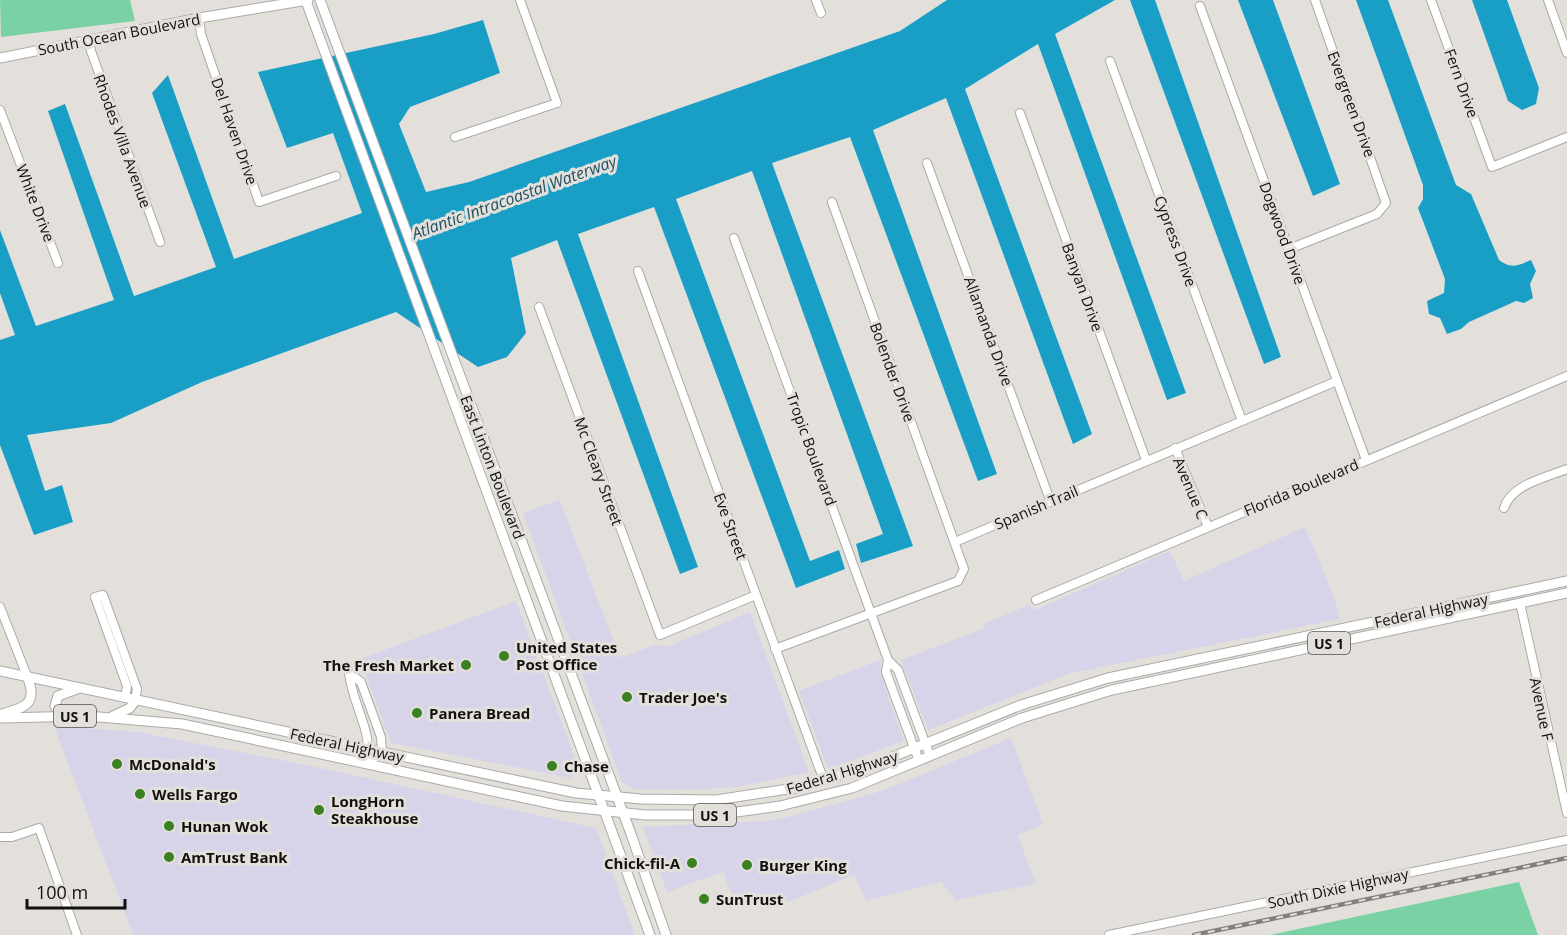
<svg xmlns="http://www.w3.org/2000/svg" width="1567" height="935" font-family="'Open Sans',sans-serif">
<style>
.commercial{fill:#d7d4ea}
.green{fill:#7ad1a3}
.water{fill:#199fc6}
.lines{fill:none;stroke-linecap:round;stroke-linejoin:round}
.minor-casing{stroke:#acaaa5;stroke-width:10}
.major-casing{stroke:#acaaa5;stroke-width:11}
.minor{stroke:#fff;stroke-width:8}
.major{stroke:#fff;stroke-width:9}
.rail-casing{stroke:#82807d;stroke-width:4.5}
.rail{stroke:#e3e0db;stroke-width:2;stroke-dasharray:7;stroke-linecap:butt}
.poi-dot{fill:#3b8023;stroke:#e3e0db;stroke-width:2}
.labels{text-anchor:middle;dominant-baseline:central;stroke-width:6;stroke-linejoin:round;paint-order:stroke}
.shield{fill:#e3e0db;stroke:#514f4c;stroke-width:1.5}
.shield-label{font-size:14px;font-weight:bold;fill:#12110f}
.street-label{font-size:15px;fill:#12110f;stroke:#e3e0db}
.poi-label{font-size:15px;font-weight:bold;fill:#12110f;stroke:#e3e0db;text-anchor:start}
.water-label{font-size:16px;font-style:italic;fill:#1f5061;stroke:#e3e0db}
</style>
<rect width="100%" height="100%" fill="#e3e0db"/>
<g class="commercial">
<polygon points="560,500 620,658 654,645 669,646 750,612 809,772 737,787 704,789 633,789 622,782 523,513"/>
<polygon points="1305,527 1334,597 1340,619 1071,673 928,730 901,660 985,628 983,624 1029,605 1035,610 1046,605 1170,551 1184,581"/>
<polygon points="516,601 578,767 571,778 391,743 360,659"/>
<polygon points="880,660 886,690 904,741 828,769 799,691"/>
<polygon points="54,726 138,732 302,764 596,828 635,935 133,935"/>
<polygon points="1011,738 1043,824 1018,835 1036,884 956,900 941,882 866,901 854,875 788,902 774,895 750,904 733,898 723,872 667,892 643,827 777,820 882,791"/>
</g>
<g class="green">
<polygon points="0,0 130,0 135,21 1,37"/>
<polygon points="1519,882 1538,935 1270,935"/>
</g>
<g class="water">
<polygon points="947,0 1115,0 1055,34 1186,393 1167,400 1038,44 965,89 1092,434 1073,444 946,98 873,130 997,474 978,481 850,137 772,163 913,546 861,563 856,544 883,534 752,171 676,199 810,561 839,550 845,569 796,588 654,207 578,234 698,567 680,574 557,240 511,258 526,333 507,357 478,367 396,312 202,382 111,423 27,435 45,491 62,485 73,522 34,535 0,445 0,340 15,335 0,293 0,230 36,326 114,300 48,111 65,104 134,296 216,267 152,93 168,75 234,259 362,213 333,133 287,148 258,72 434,34 483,20 500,73 410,107 399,124 426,192 469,182 900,31"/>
<polygon points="1130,0 1155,0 1281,357 1264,364"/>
<polygon points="1238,0 1273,0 1340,184 1313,196"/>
<path d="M 1356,0 L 1388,0 L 1456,185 L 1471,194 L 1499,260 C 1511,269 1517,266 1531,260 L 1536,271 L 1530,284 L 1533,298 L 1524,303 L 1516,301 L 1469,322 L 1461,329 L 1447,334 L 1440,318 L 1429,314 L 1427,301 L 1444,293 L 1445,279 L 1418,208 L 1423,199 L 1423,185 Z"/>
<polygon points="1472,0 1507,0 1539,88 1536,104 1522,110 1508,101"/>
</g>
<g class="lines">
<defs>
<g id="minor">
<polyline points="816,0 821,13"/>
<polyline points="1431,0 1492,167 1567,137"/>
<polyline points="1548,0 1567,53"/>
<polyline points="1200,6 1366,460"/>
<polyline points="199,18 201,34 259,202 336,176"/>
<polyline points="89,39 91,51 160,242"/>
<polyline points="1110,61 1242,421"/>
<polyline points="0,110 58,263"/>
<polyline points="1020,113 1146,460"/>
<polyline points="455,137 557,103 520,0"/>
<polyline points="927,163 1050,500"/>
<polyline points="734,238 888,660 898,670 930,756"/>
<polyline points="1289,249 1377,214 1386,203 1315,0"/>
<polyline points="638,271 824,781"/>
<polyline points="539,307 660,635 756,595"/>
<polyline points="1175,448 1208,527"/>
<path d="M 1504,508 C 1512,484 1545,478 1567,469"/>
<polyline points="955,542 1337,381"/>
<polyline points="1036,600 1567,376"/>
<polyline points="1520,603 1567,813"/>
<polyline points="0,607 27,676"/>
<polyline points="775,649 958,581 964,569 832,202"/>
<polyline points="888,660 886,672 919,761"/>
<polyline points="349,673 361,682 381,737 382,751 368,764"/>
<path d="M 349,673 C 353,707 372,728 368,764"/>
<polyline points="125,698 127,686 95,597 103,595 137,689 135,701"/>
<polyline points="0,837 12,837 39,828 77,935"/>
<polyline points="1109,935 1567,840"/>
</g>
<g id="major">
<polyline points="320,0 631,834 666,935"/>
<polyline points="306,1 650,935"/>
<polyline points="0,58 199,18 308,0"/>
<polyline points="0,671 576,793 641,799 716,800 801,787 880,762 1021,705 1108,678 1567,581"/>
<path d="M 2,714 C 27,707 38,703 27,676"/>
<polyline points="60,715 55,706 58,696 77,689"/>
<polyline points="113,716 130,708 135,701"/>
<polyline points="0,718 87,716 182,724 562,806 645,815 715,815 780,806 852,788 1022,718 1112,690 1567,593"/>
</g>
</defs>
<use href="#minor" class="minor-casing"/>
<use href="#major" class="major-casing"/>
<use href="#minor" class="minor"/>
<use href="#major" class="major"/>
<defs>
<polyline id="rail" points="1194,935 1567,858"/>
</defs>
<use href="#rail" class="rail-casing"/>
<use href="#rail" class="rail"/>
</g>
<g class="poi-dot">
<circle cx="504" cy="656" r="6"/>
<circle cx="466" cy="665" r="6"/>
<circle cx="627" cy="697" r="6"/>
<circle cx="417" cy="713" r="6"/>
<circle cx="117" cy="764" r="6"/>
<circle cx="552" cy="766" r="6"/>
<circle cx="140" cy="794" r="6"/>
<circle cx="319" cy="810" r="6"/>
<circle cx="169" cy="826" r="6"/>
<circle cx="169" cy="857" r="6"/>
<circle cx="692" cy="863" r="6"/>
<circle cx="747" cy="865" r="6"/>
<circle cx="704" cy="899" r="6"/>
</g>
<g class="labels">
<g class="shield">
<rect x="1308" y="632" width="42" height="22" rx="4.5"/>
<rect x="54" y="705" width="42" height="22" rx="4.5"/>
<rect x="694" y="804" width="42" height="22" rx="4.5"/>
</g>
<g class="shield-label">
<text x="1329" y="643">US 1</text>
<text x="75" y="716">US 1</text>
<text x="715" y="815">US 1</text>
</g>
<g class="street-label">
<text transform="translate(119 34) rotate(-11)">South Ocean Boulevard</text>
<text transform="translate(1462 83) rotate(70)">Fern Drive</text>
<text transform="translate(1352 104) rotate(70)">Evergreen Drive</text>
<text transform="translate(235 131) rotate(71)">Del Haven Drive</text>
<text transform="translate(123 141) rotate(70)">Rhodes Villa Avenue</text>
<text transform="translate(36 203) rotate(69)">White Drive</text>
<text transform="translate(1283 233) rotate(70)">Dogwood Drive</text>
<text transform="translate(1176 241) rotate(70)">Cypress Drive</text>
<text transform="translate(1083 287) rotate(70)">Banyan Drive</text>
<text transform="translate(989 331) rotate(70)">Allamanda Drive</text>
<text transform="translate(893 372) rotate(70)">Bolender Drive</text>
<text transform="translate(812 449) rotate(70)">Tropic Boulevard</text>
<text transform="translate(493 467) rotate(69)">East Linton Boulevard</text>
<text transform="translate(599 471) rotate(70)">Mc Cleary Street</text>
<text transform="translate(1301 487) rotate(-23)">Florida Boulevard</text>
<text transform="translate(1191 488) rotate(67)">Avenue C</text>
<text transform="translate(1036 507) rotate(-23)">Spanish Trail</text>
<text transform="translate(731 526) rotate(70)">Eve Street</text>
<text transform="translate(1431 610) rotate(-12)">Federal Highway</text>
<text transform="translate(1542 709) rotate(78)">Avenue F</text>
<text transform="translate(347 745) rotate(12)">Federal Highway</text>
<text transform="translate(842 772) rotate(-17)">Federal Highway</text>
<text transform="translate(1338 888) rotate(-12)">South Dixie Highway</text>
</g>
<g class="poi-label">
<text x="516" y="647">United States<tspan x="516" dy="17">Post Office</tspan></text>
<text x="454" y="665" text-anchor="end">The Fresh Market</text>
<text x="639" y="697">Trader Joe's</text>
<text x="429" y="713">Panera Bread</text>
<text x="129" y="764">McDonald's</text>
<text x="564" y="766">Chase</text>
<text x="152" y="794">Wells Fargo</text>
<text x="331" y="801">LongHorn<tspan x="331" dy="17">Steakhouse</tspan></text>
<text x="181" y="826">Hunan Wok</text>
<text x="181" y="857">AmTrust Bank</text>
<text x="680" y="863" text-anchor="end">Chick-fil-A</text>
<text x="759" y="865">Burger King</text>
<text x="716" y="899">SunTrust</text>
</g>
<g class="water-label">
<text transform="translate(514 197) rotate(-20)">Atlantic Intracoastal Waterway</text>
</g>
</g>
<path d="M27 899v9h98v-9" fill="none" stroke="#12110f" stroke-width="3"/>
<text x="36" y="899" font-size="18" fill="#12110f" stroke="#e3e0db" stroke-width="4.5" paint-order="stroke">100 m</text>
</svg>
